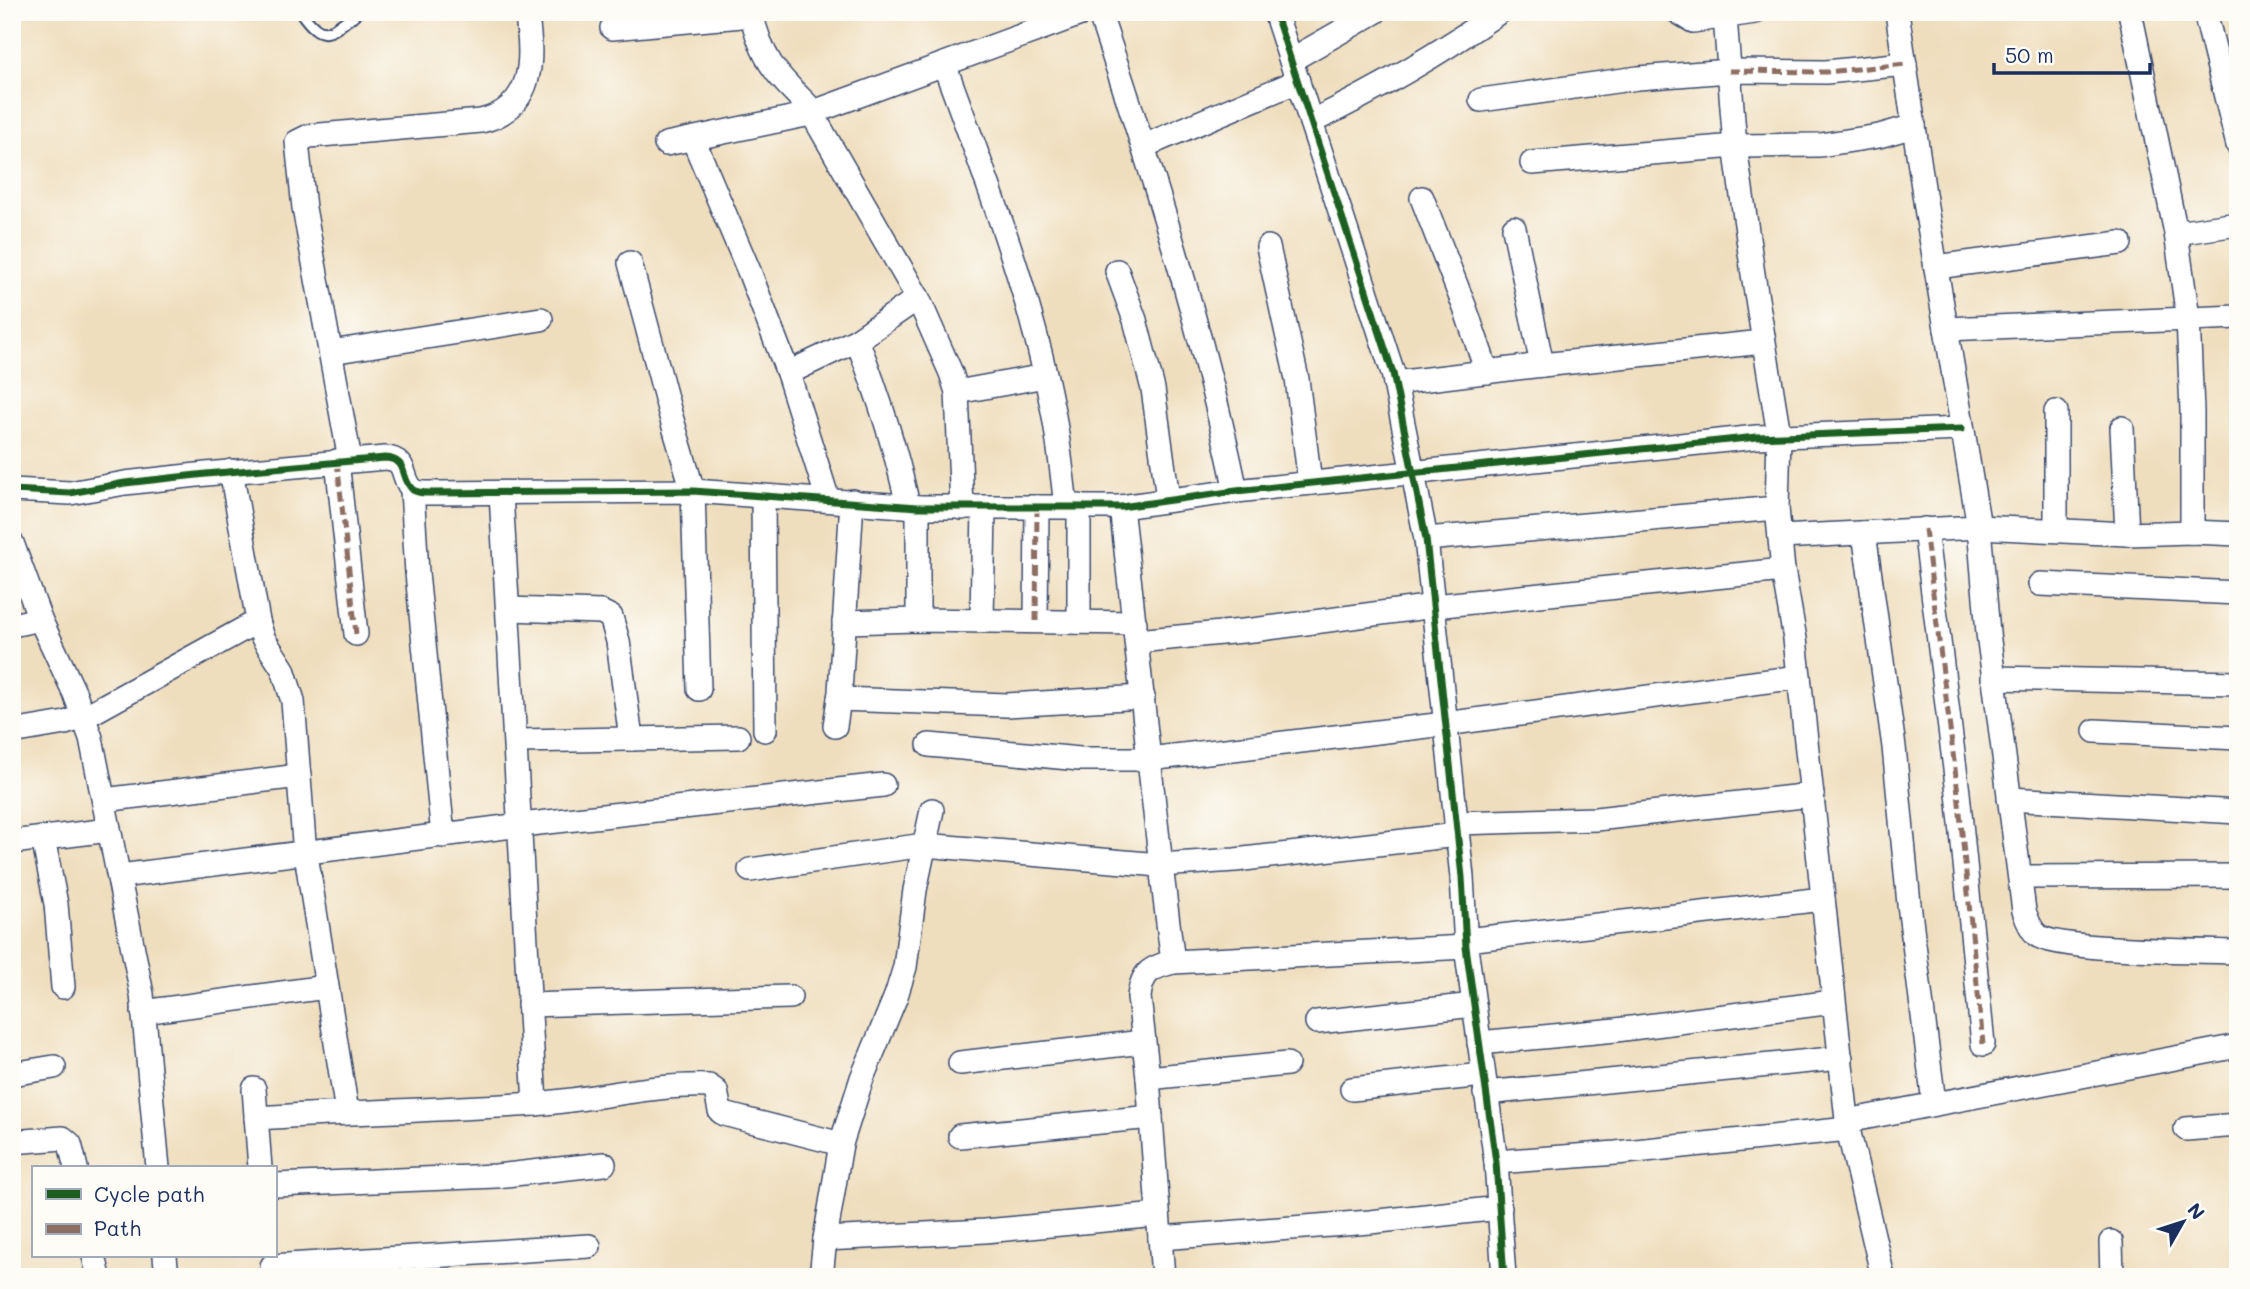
<svg xmlns="http://www.w3.org/2000/svg" width="2250" height="1289" font-family="Mali,sans-serif">
<style>
.lines{fill:none;stroke-linecap:round;stroke-linejoin:round}
.lane-casing{stroke:#3b496c;stroke-width:14}
.street-casing{stroke:#3b496c;stroke-width:26}
.lane{stroke:#fff;stroke-width:10}
.street{stroke:#fff;stroke-width:23}
.quiet{stroke:#8d6e63;stroke-width:5;stroke-dasharray:10 5;stroke-linecap:butt}
.cycleway-casing{stroke:#fdfcf7;stroke-width:11}
.cycleway{stroke:#1b5e20;stroke-width:7}
</style>
<rect width="100%" height="100%" fill="#fdfcf7"/>
<filter id="ink" filterUnits="userSpaceOnUse"><feTurbulence type="fractalNoise" baseFrequency=".0143" numOctaves="2"/><feDisplacementMap in="SourceGraphic" scale="14" xChannelSelector="R" yChannelSelector="G"/><feConvolveMatrix kernelMatrix="1 2 1 2 8 2 1 2 1" color-interpolation-filters="sRGB"/></filter>
<filter id="wash" filterUnits="userSpaceOnUse"><feTurbulence type="fractalNoise" baseFrequency=".00686" numOctaves="4" result="noise"/><feDisplacementMap in="SourceGraphic" scale="28" xChannelSelector="R" yChannelSelector="G"/><feGaussianBlur stdDeviation="1.57" result="paint"/><feColorMatrix in="noise" values="0 0 0 0 0 0 0 0 0 0 0 0 0 0 0 0 0 1.4 0 .05"/><feComposite in="paint" operator="in"/></filter>
<g filter="url(#wash)">
<rect width="100%" height="100%" fill="#efdebd"/>
</g>
<g filter="url(#ink)">
<g class="lines">
<defs>
<path id="lane" d="M 301,12 C 324,45 330,32 358,12"/>
<g id="street">
<path d="M 751,12 C 763,65 779,76 815,113"/>
<path d="M 1099,12 C 1152,170 1202,328 1236,491"/>
<polyline points="1275,12 1393,373 1426,539 1462,877 1466,947 1496,1162 1504,1277"/>
<polyline points="1678,12 1693,21 1755,12"/>
<path d="M 1897,12 L 1927,214 L 1979,527 L 1988,633 L 2024,911 C 2027,920 2031,929 2037,935 C 2057,951 2205,951 2238,952"/>
<polyline points="2130,12 2176,233 2188,318 2192,411 2192,532"/>
<polyline points="2205,12 2238,145"/>
<polyline points="1725,17 1735,146 1753,274 1779,435 1777,508 1783,570 1795,639 1848,1129 1883,1277"/>
<polyline points="612,28 752,15"/>
<polyline points="1291,60 1375,12"/>
<path d="M 944,64 C 986,178 1030,291 1053,411 C 1059,442 1062,474 1066,506"/>
<polyline points="1481,100 1638,78 1729,71 1826,72 1905,64"/>
<path d="M 1311,122 C 1377,90 1439,54 1499,12"/>
<polyline points="693,139 749,271 788,373 828,500"/>
<polyline points="666,144 815,113"/>
<polyline points="1144,146 1298,81"/>
<polyline points="1532,163 1735,146 1820,145 1879,136 1914,126"/>
<polyline points="1422,198 1465,308 1487,372"/>
<polyline points="1514,228 1542,365"/>
<polyline points="2176,233 2238,224"/>
<polyline points="1268,247 1297,379 1310,483"/>
<polyline points="630,263 670,413 693,491 699,689"/>
<polyline points="1936,267 2120,243"/>
<polyline points="1117,271 1135,320 1153,389 1168,499"/>
<polyline points="1946,329 2238,317"/>
<path d="M 857,340 C 878,394 896,449 908,506"/>
<polyline points="331,352 541,319"/>
<polyline points="788,373 857,340 918,298"/>
<polyline points="1395,383 1542,365 1763,342"/>
<polyline points="957,392 1045,376"/>
<polyline points="2122,428 2127,534"/>
<path d="M 350,460 L 304,208 L 297,142 L 309,136 L 481,121 C 535,108 534,58 526,12"/>
<polyline points="337,461 356,634"/>
<polyline points="231,471 258,621"/>
<polyline points="412,489 417,573 443,836"/>
<path d="M 12,490 L 70,493 L 125,483 L 206,474 L 385,458 C 409,459 400,479 413,490 C 419,494 429,493 436,493 L 693,491 L 918,507 L 1121,507 L 1236,491 L 1757,437 L 1962,429"/>
<polyline points="501,493 535,1104"/>
<polyline points="763,496 765,730"/>
<polyline points="918,507 918,620"/>
<path d="M 1121,507 C 1139,659 1153,811 1173,962"/>
<polyline points="962,508 957,392 951,373 918,298 814,117 819,110 1086,12"/>
<polyline points="1925,529 1958,793 1983,1044"/>
<polyline points="2056,530 2056,412"/>
<polyline points="1864,533 1894,747 1909,904 1934,1103"/>
<polyline points="1780,537 1979,527 2127,534 2192,532 2238,534"/>
<polyline points="1426,539 1777,508"/>
<polyline points="12,543 40,619 75,694 91,738 142,994 158,1168"/>
<polyline points="2040,584 2238,593"/>
<polyline points="508,609 601,612 611,617 618,641 631,739"/>
<polyline points="982,620 984,508"/>
<polyline points="1036,621 1037,507"/>
<polyline points="844,622 918,620 1135,623"/>
<polyline points="1079,622 1079,506"/>
<polyline points="12,625 40,619"/>
<polyline points="1137,641 1253,630 1434,606 1783,570"/>
<polyline points="1993,678 2238,683"/>
<polyline points="839,699 1007,705 1143,697"/>
<polyline points="835,726 840,692 852,501"/>
<polyline points="2095,731 2238,738"/>
<polyline points="12,732 65,723 84,717 258,621 263,638 283,669 293,701 304,842 347,1112"/>
<polyline points="517,741 738,737"/>
<polyline points="929,745 1080,759 1149,759 1445,724 1799,677"/>
<polyline points="2009,799 2238,812"/>
<polyline points="104,800 299,776"/>
<polyline points="1456,823 1596,819 1812,795"/>
<polyline points="43,838 56,904 63,987"/>
<polyline points="12,842 109,830"/>
<polyline points="750,870 924,845 1160,865 1235,860 1457,835"/>
<polyline points="120,876 521,825 883,785"/>
<polyline points="2020,877 2238,876"/>
<polyline points="1466,940 1823,899"/>
<polyline points="529,1005 790,997"/>
<polyline points="143,1012 326,987"/>
<polyline points="1317,1022 1474,1005"/>
<polyline points="1479,1043 1616,1030 1833,1002"/>
<polyline points="960,1063 1143,1042"/>
<polyline points="12,1074 54,1067"/>
<polyline points="1148,1078 1287,1064"/>
<polyline points="254,1089 260,1168"/>
<polyline points="1352,1089 1483,1075"/>
<polyline points="1485,1093 1841,1058"/>
<path d="M 256,1118 C 349,1112 441,1110 534,1104 C 592,1100 650,1084 709,1086 L 716,1091 L 720,1111 L 724,1114 L 841,1144"/>
<polyline points="1847,1121 2238,1046"/>
<polyline points="2186,1129 2238,1125"/>
<polyline points="960,1136 1151,1117"/>
<polyline points="12,1142 63,1138 70,1144 76,1168"/>
<polyline points="1496,1162 1616,1153 1848,1129"/>
<polyline points="275,1185 496,1176 604,1164"/>
<polyline points="1160,1238 1370,1222 1500,1208"/>
<polyline points="825,1239 985,1231 1158,1215"/>
<polyline points="2111,1242 2112,1277"/>
<polyline points="94,1256 99,1277"/>
<polyline points="165,1256 167,1277"/>
<polyline points="272,1266 589,1246"/>
<polyline points="821,1277 825,1239 841,1144 862,1078 896,996 905,967 915,890 932,810"/>
<path d="M 1163,1277 L 1148,1078 L 1139,997 C 1142,972 1150,968 1173,962 L 1466,947"/>
</g>
</defs>
<use href="#lane" class="lane-casing"/>
<use href="#street" class="street-casing"/>
<use href="#lane" class="lane"/>
<use href="#street" class="street"/>
<g class="quiet">
<polyline points="1729,71 1826,72 1905,64"/>
<polyline points="337,461 356,634"/>
<polyline points="1925,529 1958,793 1983,1044"/>
<polyline points="1036,621 1037,507"/>
</g>
<defs>
<g id="cycleway">
<polyline points="1275,12 1393,373 1426,539 1462,877 1466,947 1496,1162 1504,1277"/>
<path d="M 12,490 L 70,493 L 125,483 L 206,474 L 385,458 C 409,459 400,479 413,490 C 419,494 429,493 436,493 L 693,491 L 918,507 L 1121,507 L 1236,491 L 1757,437 L 1962,429"/>
</g>
</defs>
<use href="#cycleway" class="cycleway-casing"/>
<use href="#cycleway" class="cycleway"/>
</g>
</g>
<rect width="2250" height="1289" fill="none" stroke="#fdfcf7" stroke-width="42"/>
<rect x="32" y="1166" width="245" height="91" fill="#fdfcf7" stroke="#a3aaba" stroke-width="2"/>
<rect x="46" y="1189" width="35" height="10" fill="#1b5e20" stroke="#a3aaba" stroke-width="2"/>
<text x="94" y="1202" font-size="21" fill="#1b2f5e">Cycle path</text>
<rect x="46" y="1224" width="35" height="10" fill="#8d6e63" stroke="#a3aaba" stroke-width="2"/>
<text x="94" y="1236" font-size="21" fill="#1b2f5e">Path</text>
<g transform="translate(2183 1222) rotate(51)" stroke="#fdfcf7" stroke-width="5" paint-order="stroke">
<path d="M0-5L12 26L0 18L-12 26Z" fill="#1b2f5e"/>
<text y="-10" font-size="19" font-weight="bold" text-anchor="middle" fill="#1b2f5e">N</text>
</g>
<path d="M1994 63v10h156v-10" fill="none" stroke="#1b2f5e" stroke-width="3.5"/>
<text x="2005" y="63" font-size="21" fill="#1b2f5e" stroke="#fdfcf7" stroke-width="5" paint-order="stroke">50 m</text>
</svg>
